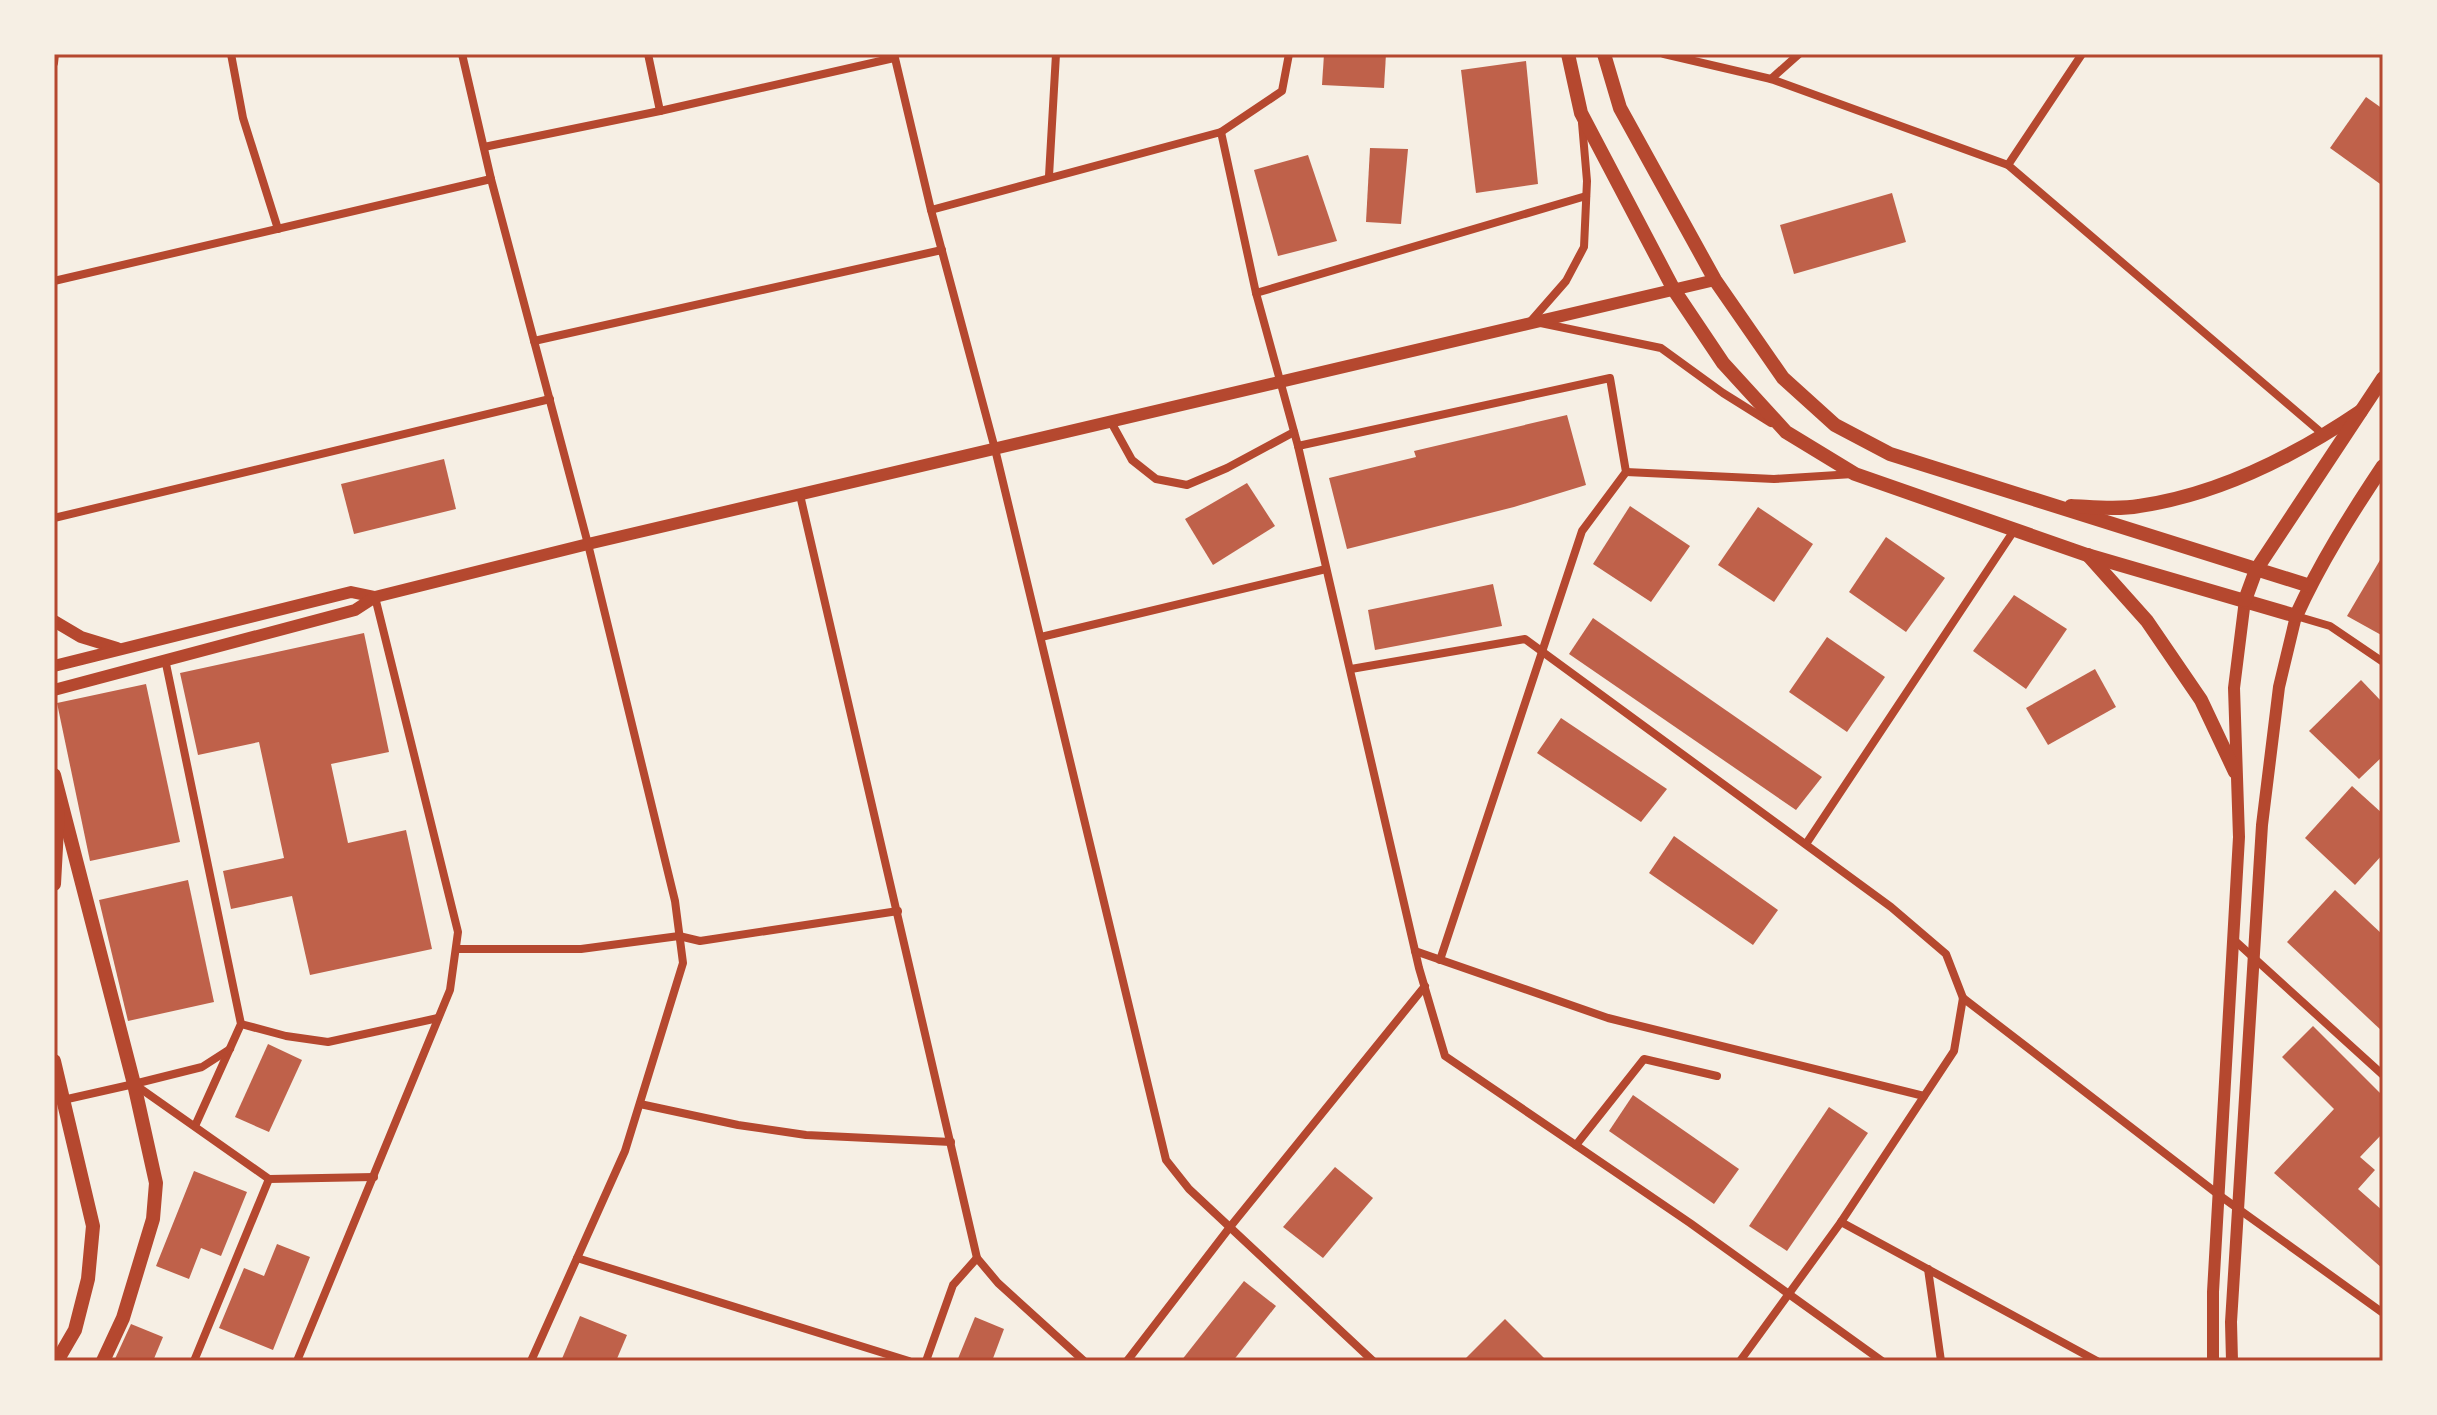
<svg xmlns="http://www.w3.org/2000/svg" width="2437" height="1415" font-family="Inter,sans-serif">
<style>
.building{fill:#bf614a}
.lines{fill:none;stroke-linecap:round;stroke-linejoin:round}
.minor{stroke:#b5482f;stroke-width:8}
.tertiary{stroke:#b5482f;stroke-width:12}
.secondary{stroke:#b5482f;stroke-width:14}
.neatline{fill:none;stroke:#b5482f;stroke-width:3}
</style>
<rect width="100%" height="100%" fill="#f6efe4"/>
<g class="building">
<polygon points="1324,54 1386,54 1384,88 1322,85"/>
<polygon points="1526,61 1538,184 1476,193 1461,70"/>
<polygon points="2366,97 2383,109 2383,186 2330,148"/>
<polygon points="1370,148 1408,149 1401,224 1366,222"/>
<polygon points="1308,155 1337,241 1278,256 1254,170"/>
<polygon points="1892,193 1906,242 1794,274 1780,225"/>
<polygon points="1567,415 1586,485 1514,507 1347,549 1329,478 1416,457 1414,451"/>
<polygon points="444,459 456,509 354,534 341,484"/>
<polygon points="1247,483 1275,526 1213,565 1185,519"/>
<polygon points="1630,506 1690,546 1651,602 1593,564"/>
<polygon points="1758,507 1813,544 1774,602 1718,565"/>
<polygon points="1886,537 1945,578 1906,632 1849,592"/>
<polygon points="2383,555 2383,636 2347,616"/>
<polygon points="1493,584 1502,626 1375,650 1368,610"/>
<polygon points="2014,595 2067,629 2026,689 1973,651"/>
<polygon points="1593,618 1822,777 1796,810 1569,654"/>
<polygon points="364,633 389,752 331,764 348,843 406,830 432,949 310,975 292,896 231,909 223,871 284,858 259,742 198,755 180,673"/>
<polygon points="1827,637 1885,677 1847,732 1789,692"/>
<polygon points="2095,669 2116,707 2048,745 2026,708"/>
<polygon points="2361,680 2383,703 2383,756 2359,779 2309,731"/>
<polygon points="146,684 180,842 90,861 57,703"/>
<polygon points="1561,718 1667,789 1641,822 1537,753"/>
<polygon points="2352,786 2383,814 2383,854 2355,885 2305,838"/>
<polygon points="1674,836 1778,910 1753,945 1649,873"/>
<polygon points="188,880 214,1002 128,1021 99,900"/>
<polygon points="2335,890 2383,935 2383,1032 2287,942"/>
<polygon points="2313,1026 2383,1096 2383,1133 2360,1157 2375,1170 2358,1189 2383,1211 2383,1269 2274,1173 2334,1109 2282,1057"/>
<polygon points="268,1044 302,1060 269,1132 235,1117"/>
<polygon points="1633,1095 1739,1169 1714,1204 1609,1131"/>
<polygon points="1829,1107 1868,1133 1787,1251 1749,1226"/>
<polygon points="1335,1167 1373,1198 1323,1258 1283,1227"/>
<polygon points="194,1171 247,1192 221,1256 201,1248 189,1279 156,1266"/>
<polygon points="277,1244 310,1257 273,1350 219,1328 244,1268 264,1276"/>
<polygon points="1244,1281 1276,1306 1233,1361 1181,1361"/>
<polygon points="580,1316 627,1335 616,1361 561,1361"/>
<polygon points="975,1317 1004,1329 992,1361 957,1361"/>
<polygon points="1505,1319 1547,1361 1463,1361"/>
<polygon points="131,1324 163,1337 153,1361 114,1361"/>
</g>
<g class="lines">
<g class="minor">
<polyline points="231,54 243,118 278,229"/>
<polyline points="462,54 491,179 588,544 675,901 683,963 625,1151 531,1361"/>
<polyline points="648,54 660,111"/>
<polyline points="894,54 931,210 995,449 1166,1160 1189,1189 1373,1361"/>
<polyline points="1664,54 1771,79 2008,165 2324,435"/>
<polyline points="2382,54 2383,55"/>
<polyline points="54,63 55,54"/>
<polyline points="1771,79 1799,54"/>
<polyline points="1582,123 1587,181 1584,247 1566,281 1531,321 1661,348 1723,393 1771,423"/>
<polyline points="1221,132 1282,91 1289,54"/>
<polyline points="484,147 660,111 894,58"/>
<polyline points="2008,165 2082,54"/>
<polyline points="1049,176 1056,54"/>
<polyline points="931,210 1221,132 1256,293 1298,446 1419,968 1445,1056 1690,1223 1882,1361"/>
<polyline points="54,281 491,179"/>
<polyline points="1256,293 1586,196"/>
<polyline points="534,341 942,250"/>
<polyline points="1111,422 1132,460 1156,479 1187,485 1227,468 1294,432"/>
<polyline points="1298,446 1610,378 1626,472 1582,531 1440,960"/>
<polyline points="1626,472 1774,479 1853,474"/>
<polyline points="800,495 977,1258 998,1283 1084,1361"/>
<polyline points="54,518 550,399"/>
<polyline points="2296,616 2330,626 2383,662"/>
<polyline points="1041,637 1326,569"/>
<polyline points="165,659 241,1024 195,1126"/>
<polyline points="1351,669 1525,639 1891,907 1946,954 1963,998 1954,1051 1841,1222 1740,1361"/>
<polyline points="1806,844 2015,529"/>
<polyline points="2233,939 2383,1075"/>
<polyline points="456,949 581,949 679,936 700,941 898,911"/>
<polyline points="1415,951 1608,1018 1924,1096"/>
<polyline points="1963,998 2219,1195 2383,1313"/>
<polyline points="241,1024 286,1036 328,1042 438,1018"/>
<polyline points="134,1084 202,1067 230,1049"/>
<polyline points="63,1100 134,1084 269,1179 194,1361"/>
<polyline points="640,1104 738,1125 806,1135 951,1142"/>
<polyline points="1576,1145 1644,1059 1717,1076"/>
<polyline points="269,1179 374,1177"/>
<polyline points="1841,1222 2097,1361"/>
<polyline points="577,1258 909,1361"/>
<polyline points="1928,1269 1941,1361"/>
<polyline points="297,1361 450,990 458,932 375,597"/>
<polyline points="926,1361 953,1285 977,1258"/>
<polyline points="1127,1361 1230,1227 1425,986"/>
</g>
<g class="tertiary">
<polyline points="54,621 81,637 117,648"/>
<polyline points="54,666 351,592 375,597"/>
<polyline points="54,690 355,610 375,597 588,544 1715,280"/>
<polyline points="2213,1361 2213,1292 2239,837 2234,688 2245,600"/>
<polyline points="2232,1361 2231,1322 2262,825 2279,687 2296,616"/>
</g>
<g class="secondary">
<path d="M 1568,54 L 1581,113 L 1674,290 L 1723,363 L 1786,432 L 1855,474 L 2087,555 L 2296,616 C 2320,563 2351,514 2383,466"/>
<polyline points="1604,54 1620,108 1715,280 1783,378 1835,425 1890,454 2310,586"/>
<path d="M 2071,506 C 2093,507 2117,510 2139,506 C 2217,495 2296,455 2361,411"/>
<polyline points="2088,555 2147,621 2201,700 2235,772"/>
<polyline points="2245,600 2256,570 2383,378"/>
<polyline points="54,775 134,1084 156,1183 153,1219 123,1318 103,1361"/>
<polyline points="54,884 58,810"/>
<polyline points="54,1061 93,1226 88,1279 75,1330 57,1361"/>
</g>
</g>
<rect width="2437" height="1415" fill="none" stroke="#f6efe4" stroke-width="112"/>
<rect x="56" y="56" width="2325" height="1303" class="neatline"/>
</svg>
